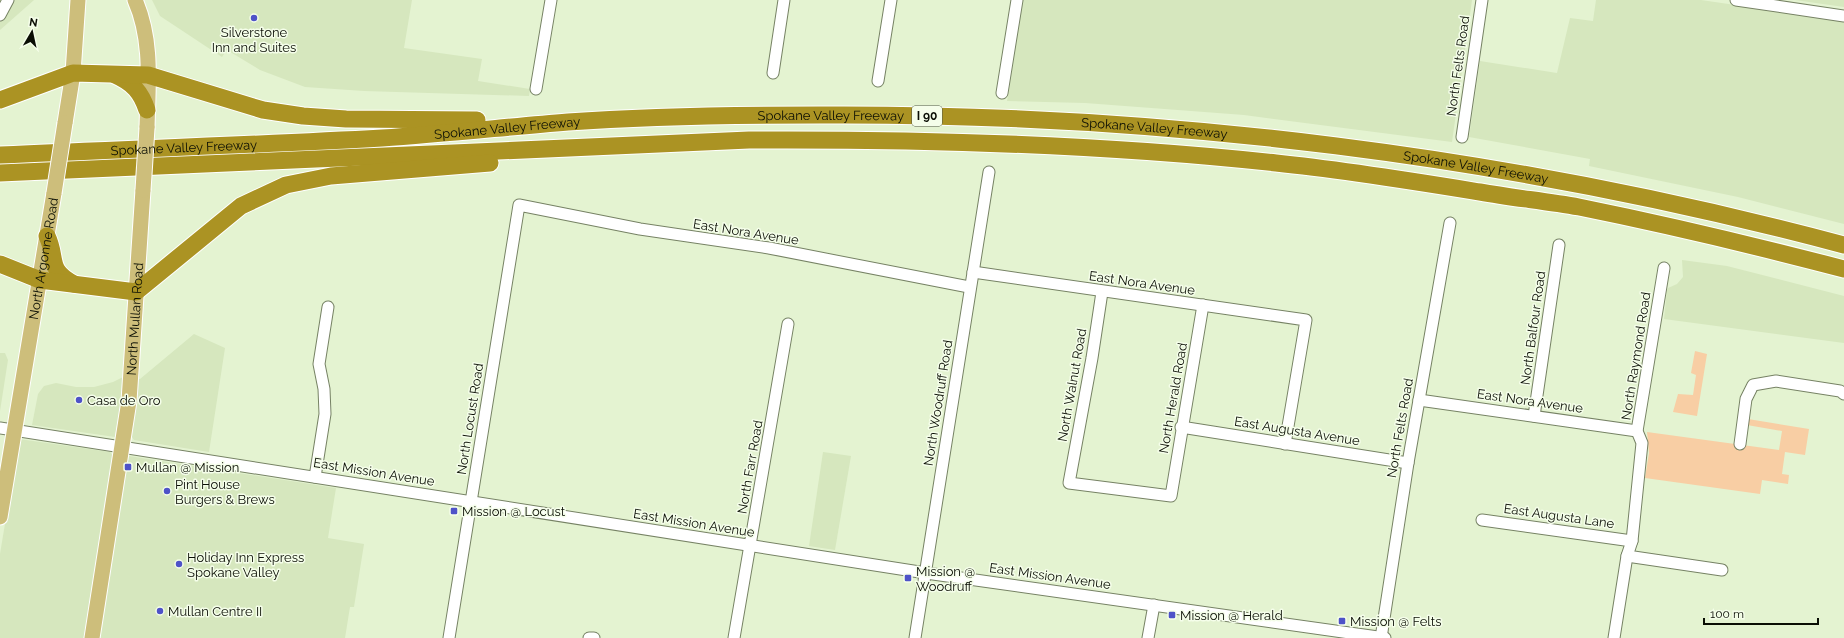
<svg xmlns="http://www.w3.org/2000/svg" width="1844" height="638" font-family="Raleway,sans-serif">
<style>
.built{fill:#d6e7be}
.green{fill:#f8cea4}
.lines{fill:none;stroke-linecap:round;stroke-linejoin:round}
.minor-casing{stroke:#768264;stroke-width:13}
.major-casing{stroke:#fff;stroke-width:17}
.highway-casing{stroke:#fff;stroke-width:19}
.minor{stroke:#fff;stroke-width:11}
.major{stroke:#cdbe7b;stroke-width:15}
.highway{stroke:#ab9323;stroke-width:17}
.major-bridge-casing{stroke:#fff;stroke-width:17;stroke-linecap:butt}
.major-bridge{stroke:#cdbe7b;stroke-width:15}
.poi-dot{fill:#4e52c8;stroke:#f5feea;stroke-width:1.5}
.labels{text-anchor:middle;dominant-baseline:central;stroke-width:3;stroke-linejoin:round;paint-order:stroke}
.shield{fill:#f5feea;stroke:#505649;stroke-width:1}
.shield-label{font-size:12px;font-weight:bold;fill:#0a0e04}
.poi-label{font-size:13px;fill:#0a0e04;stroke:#f5feea;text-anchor:start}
.street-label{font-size:13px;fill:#0a0e04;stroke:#f5feea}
</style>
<rect width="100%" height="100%" fill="#e4f3d1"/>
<g class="built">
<polygon points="0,0 34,0 0,30"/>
<polygon points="152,0 412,0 404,48 482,59 478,81 530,89 529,96 364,91 305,87 260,70 227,50 222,57 160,16"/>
<polygon points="1023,0 1472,0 1452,142 1244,115 1085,103 1007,101"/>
<polygon points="1596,0 1701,0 1844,21 1844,224 1738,197 1589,166 1590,159 1469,137 1480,61 1557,73 1570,18 1593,21"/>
<polygon points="1795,0 1844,0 1844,7"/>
<polygon points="1682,260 1727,266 1844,296 1844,343 1664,319 1667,290 1668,288 1677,284 1683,277"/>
<polygon points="194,334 225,348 209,452 134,440 130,434 136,379 140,379"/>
<polygon points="0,353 5,353 8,360 0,411"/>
<polygon points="123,377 122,396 115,437 32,425 38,394 44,386 56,383 76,387 94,387 113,382"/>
<polygon points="19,439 110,452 113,456 84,638 0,638 0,554"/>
<polygon points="823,452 851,456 835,550 809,546"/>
<polygon points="129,456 336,488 328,538 364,544 354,607 350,607 345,638 96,638 126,458"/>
</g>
<g class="green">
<polygon points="1695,351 1707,354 1697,416 1673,412 1678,394 1693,395 1696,375 1691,373"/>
<polygon points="1748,419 1809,429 1805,455 1785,452 1782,474 1789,475 1788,484 1762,480 1760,494 1645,478 1649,453 1647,432 1779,450 1782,431 1747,425"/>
</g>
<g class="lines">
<defs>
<g id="minor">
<polyline points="1736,0 1844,16"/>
<polyline points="0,15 8,0"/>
<polyline points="773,73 784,0"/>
<polyline points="878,81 891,0"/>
<polyline points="536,89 551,0"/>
<polyline points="1002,93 1017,0"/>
<polyline points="1462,137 1482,0"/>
<polyline points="973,272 1306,320 1285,444"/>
<polyline points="1102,292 1092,358 1069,483 1171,496 1203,305"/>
<polyline points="1419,400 1637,431"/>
<polyline points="1534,416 1559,245"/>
<polyline points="1181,427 1408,463"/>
<polyline points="0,428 926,573 1385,638"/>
<polyline points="1740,444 1746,399 1753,385 1776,381 1840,391 1844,394"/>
<polyline points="315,477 325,414 324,389 319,364 328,307"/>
<polyline points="1482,520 1632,541"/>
<polyline points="1627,556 1722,570"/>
<polyline points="449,638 519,205 640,229 769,248 969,287"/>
<polyline points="589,638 594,638"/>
<polyline points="734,638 788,324"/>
<polyline points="915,638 989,172"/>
<polyline points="1148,638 1154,605"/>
<polyline points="1381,638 1408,463 1450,223"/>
<polyline points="1614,638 1627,556 1632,541 1642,443 1637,431 1664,268"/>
</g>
<g id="major">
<path d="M 135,0 C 153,41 148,85 147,128"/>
<polyline points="65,123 73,73 78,0"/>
<path id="s1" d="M 0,517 L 54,193"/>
<path id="s2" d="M 92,638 L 129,401 L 143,190"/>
</g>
<g id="highway">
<path d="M 115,75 C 133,83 141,92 147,110"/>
<polyline points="0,100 73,73 148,75 263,110 303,116 346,119 477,120"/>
<path id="s3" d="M 0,155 C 127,149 255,145 382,138 C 444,134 506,127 568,122 C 652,116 736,115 820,115 C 1164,113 1511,156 1844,245"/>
<path d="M 0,173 L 749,140 C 925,139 1101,144 1276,163 C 1345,170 1412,181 1480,192 C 1513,198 1546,201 1579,207 C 1668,225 1756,246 1844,269"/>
<path d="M 47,236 C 58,259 46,269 74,284"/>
<polyline points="0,264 40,280 136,292 241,206 286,185 331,176 490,163"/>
</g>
</defs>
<use href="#minor" class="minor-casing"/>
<use href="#major" class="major-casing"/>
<use href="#highway" class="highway-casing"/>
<use href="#minor" class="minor"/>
<use href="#major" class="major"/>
<use href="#highway" class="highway"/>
<defs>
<g id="major-bridge">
<polyline points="143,190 147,128"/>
<polyline points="54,193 65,123"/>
</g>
</defs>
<use href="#major-bridge" class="major-bridge-casing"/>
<use href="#major-bridge" class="major-bridge"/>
</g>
<g class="poi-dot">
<circle cx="254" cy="18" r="4"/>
<circle cx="79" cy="400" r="4"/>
<rect x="124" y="463" width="8" height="8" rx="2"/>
<circle cx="167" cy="491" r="4"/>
<rect x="450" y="507" width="8" height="8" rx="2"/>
<circle cx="179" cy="564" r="4"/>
<rect x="904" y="574" width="8" height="8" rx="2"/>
<circle cx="160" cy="611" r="4"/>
<rect x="1168" y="611" width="8" height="8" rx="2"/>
<rect x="1338" y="617" width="8" height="8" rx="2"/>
</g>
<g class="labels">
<rect class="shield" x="912" y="106" width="30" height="20" rx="3"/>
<g class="shield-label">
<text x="927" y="116">I 90</text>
</g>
<g class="poi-label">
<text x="254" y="32" text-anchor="middle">Silverstone<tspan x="254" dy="15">Inn and Suites</tspan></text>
<text x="87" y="400">Casa de Oro</text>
<text x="136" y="467">Mullan @ Mission</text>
<text x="175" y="484">Pint House<tspan x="175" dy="15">Burgers &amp; Brews</tspan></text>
<text x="462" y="511">Mission @ Locust</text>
<text x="187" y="557">Holiday Inn Express<tspan x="187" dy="15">Spokane Valley</tspan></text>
<text x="916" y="571">Mission @<tspan x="916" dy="15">Woodruff</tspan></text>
<text x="168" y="611">Mullan Centre II</text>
<text x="1180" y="615">Mission @ Herald</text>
<text x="1350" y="621">Mission @ Felts</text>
</g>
<g class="street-label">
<text transform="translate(1458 66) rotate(-82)">North Felts Road</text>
<text stroke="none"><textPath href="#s3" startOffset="832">Spokane Valley Freeway</textPath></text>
<text stroke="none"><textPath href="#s3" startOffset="508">Spokane Valley Freeway</textPath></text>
<text stroke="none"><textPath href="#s3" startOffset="1156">Spokane Valley Freeway</textPath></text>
<text stroke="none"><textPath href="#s3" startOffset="184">Spokane Valley Freeway</textPath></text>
<text stroke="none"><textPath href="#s3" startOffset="1480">Spokane Valley Freeway</textPath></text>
<text transform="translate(746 232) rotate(9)">East Nora Avenue</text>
<text stroke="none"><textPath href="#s1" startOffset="262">North Argonne Road</textPath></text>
<text transform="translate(1142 283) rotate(8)">East Nora Avenue</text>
<text stroke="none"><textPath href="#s2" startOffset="322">North Mullan Road</textPath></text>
<text transform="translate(1533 328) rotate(-82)">North Balfour Road</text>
<text transform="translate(1636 356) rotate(-81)">North Raymond Road</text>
<text transform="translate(1072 385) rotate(-80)">North Walnut Road</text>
<text transform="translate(1173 398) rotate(-80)">North Herald Road</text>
<text transform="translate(1530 401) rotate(8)">East Nora Avenue</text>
<text transform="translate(938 403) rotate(-81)">North Woodruff Road</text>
<text transform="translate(470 419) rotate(-81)">North Locust Road</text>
<text transform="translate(1400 428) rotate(-80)">North Felts Road</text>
<text transform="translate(1297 431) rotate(9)">East Augusta Avenue</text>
<text transform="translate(750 467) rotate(-80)">North Farr Road</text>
<text transform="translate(374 472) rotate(9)">East Mission Avenue</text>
<text transform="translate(1559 516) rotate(8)">East Augusta Lane</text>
<text transform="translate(694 523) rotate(9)">East Mission Avenue</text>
<text transform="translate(1050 576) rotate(8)">East Mission Avenue</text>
</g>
</g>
<g transform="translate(32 32) rotate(9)" stroke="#f5feea" stroke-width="3" paint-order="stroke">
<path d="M0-3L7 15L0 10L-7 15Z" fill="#0a0e04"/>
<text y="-6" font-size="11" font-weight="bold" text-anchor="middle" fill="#0a0e04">N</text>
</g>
<path d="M1704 618v6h114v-6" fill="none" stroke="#0a0e04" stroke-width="2"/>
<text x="1710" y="618" font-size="12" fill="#0a0e04" stroke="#f5feea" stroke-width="3" paint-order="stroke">100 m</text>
</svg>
